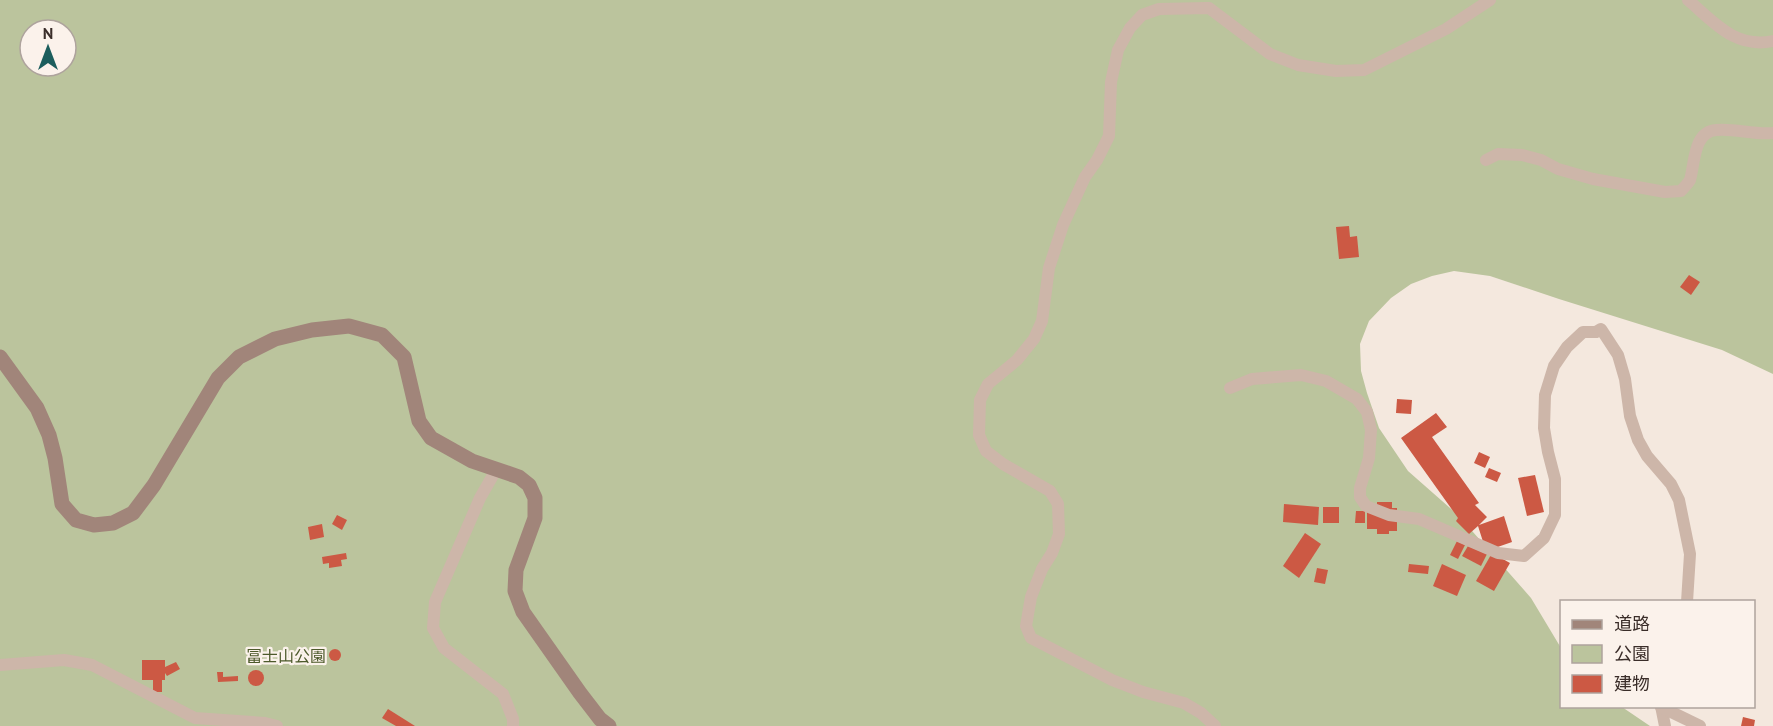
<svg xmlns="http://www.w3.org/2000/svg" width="1773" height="726" font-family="'PT Sans','Noto Sans JP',sans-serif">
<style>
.green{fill:#bbc49d;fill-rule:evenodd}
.building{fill:#cc5944}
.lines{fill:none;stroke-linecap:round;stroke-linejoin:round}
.street{stroke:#cdb6a9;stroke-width:12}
.secondary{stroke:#a1857a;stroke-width:15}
.labels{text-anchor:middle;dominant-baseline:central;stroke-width:4.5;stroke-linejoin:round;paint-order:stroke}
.park-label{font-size:16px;fill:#4d5a2b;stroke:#fbf2eb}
</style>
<rect width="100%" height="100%" fill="#f4e8de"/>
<path class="green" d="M 0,0 L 1773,0 L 1773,374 L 1722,350 L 1559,299 L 1490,276 L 1454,271 L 1432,276 L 1411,284 L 1391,298 L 1369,321 L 1360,344 L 1361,371 L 1367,393 L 1379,428 L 1408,471 L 1458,515 L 1531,598 L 1561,648 L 1562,706 L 1622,707 L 1650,726 L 0,726 ZM 30,30 L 66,30 L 66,66 L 30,66 Z"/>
<g class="building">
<polygon points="1349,226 1350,237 1357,236 1359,257 1339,259 1336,227"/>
<polygon points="1689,275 1700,282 1691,295 1680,287"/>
<polygon points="1397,399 1412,400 1411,414 1396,413"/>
<polygon points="1436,413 1447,427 1432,437 1479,503 1475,505 1487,517 1479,525 1504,516 1512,542 1486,551 1478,526 1469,534 1456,521 1458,518 1401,438"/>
<polygon points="1479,452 1490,457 1485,468 1474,463"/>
<polygon points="1489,468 1501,473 1497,482 1485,477"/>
<polygon points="1535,475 1544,512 1527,516 1518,478"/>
<polygon points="1377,502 1392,502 1392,508 1397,508 1397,531 1389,531 1389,534 1377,534 1377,529 1367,529 1367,509 1377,509"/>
<polygon points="1284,504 1319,507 1318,525 1283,522"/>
<rect x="1323" y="507" width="16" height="16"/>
<polygon points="1356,511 1365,511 1365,523 1355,523"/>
<polygon points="337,515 347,520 342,530 332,524"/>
<polygon points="322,524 324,537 310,540 308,527"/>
<polygon points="1305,533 1321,544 1299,578 1283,566"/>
<polygon points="1457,541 1465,545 1458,559 1450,555"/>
<polygon points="1468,546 1487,554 1481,566 1462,556"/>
<polygon points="346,553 347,559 341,560 342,566 329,568 329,563 323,564 322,557"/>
<polygon points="1492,553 1510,563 1494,591 1476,581"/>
<polygon points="1409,564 1429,566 1428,574 1408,572"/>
<polygon points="1442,564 1466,575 1457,596 1433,586"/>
<polygon points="1317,568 1328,570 1325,584 1314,582"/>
<circle cx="335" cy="655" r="6"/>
<polygon points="142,660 165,660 165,667 176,662 180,669 167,676 165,673 165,680 162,680 162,692 153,692 153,680 142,680"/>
<circle cx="256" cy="678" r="8"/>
<polygon points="217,672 223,672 223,677 238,676 238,681 218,682"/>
<polygon points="388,709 415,726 396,726 382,718"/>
<polygon points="1743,717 1755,720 1754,726 1741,726"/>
</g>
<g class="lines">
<g class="street">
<path d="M 1688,0 C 1714,22 1735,49 1773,41"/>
<path d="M 1486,160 L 1498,154 L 1522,155 L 1541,160 L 1558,169 L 1593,179 L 1665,192 L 1681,191 C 1684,187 1688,184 1690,180 C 1695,163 1693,132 1716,130 C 1734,128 1754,135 1773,133"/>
<polyline points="1230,388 1252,379 1301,375 1326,381 1357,399 1367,412 1371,430 1369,458 1360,488 1360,497 1366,506 1389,515 1419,519 1498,553 1524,556 1544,538 1555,515 1555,479 1548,452 1544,428 1545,395 1554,366 1567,347 1583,332 1596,332 1601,329 1618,355 1625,379 1630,416 1638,440 1647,456 1671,484 1679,500 1690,554 1687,602"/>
<polyline points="496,470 480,498 435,602 433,628 444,648 503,694 513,719 513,726"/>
<polyline points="0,665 64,660 92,665 195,718 265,723 277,726"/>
<polyline points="1661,706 1665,726"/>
<polyline points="1661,707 1700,726"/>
<polyline points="1215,726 1201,713 1184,703 1143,692 1112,680 1031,638 1026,626 1031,597 1042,569 1052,553 1059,534 1058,504 1050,491 1003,464 986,451 979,435 980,400 988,384 1017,360 1034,339 1042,321 1049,268 1063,225 1085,177 1097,160 1109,136 1111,82 1118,50 1130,28 1142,15 1159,9 1209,8 1270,54 1298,65 1336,71 1364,70 1446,29 1490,0"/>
</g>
<polyline class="secondary" points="0,357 37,408 49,435 55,458 62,504 76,520 94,525 113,523 133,513 154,485 218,378 239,357 275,339 312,330 349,326 382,335 404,357 419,421 431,438 472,461 519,477 529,485 535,498 535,518 516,570 515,591 523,612 580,693 600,719 609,726"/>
</g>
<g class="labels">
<g class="park-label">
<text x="286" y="656">冨士山公園</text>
</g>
</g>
<rect x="1560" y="600" width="195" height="108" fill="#fbf2eb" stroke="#aea39d" stroke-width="1.5"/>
<rect x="1572" y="620" width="30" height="9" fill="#a1857a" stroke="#aea39d" stroke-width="1.5"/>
<text x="1614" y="630" font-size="18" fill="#3a2d29">道路</text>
<rect x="1572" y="645" width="30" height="18" fill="#bbc49d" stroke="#aea39d" stroke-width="1.5"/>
<text x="1614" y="660" font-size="18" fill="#3a2d29">公園</text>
<rect x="1572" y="675" width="30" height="18" fill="#cc5944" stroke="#aea39d" stroke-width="1.5"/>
<text x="1614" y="690" font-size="18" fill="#3a2d29">建物</text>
<g transform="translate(48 48)"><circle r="28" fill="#fbf2eb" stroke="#aea39d" stroke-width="1.5"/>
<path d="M0-4.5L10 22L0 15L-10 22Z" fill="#1c5e5d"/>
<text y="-9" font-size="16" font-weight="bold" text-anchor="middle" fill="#3a2d29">N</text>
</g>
</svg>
